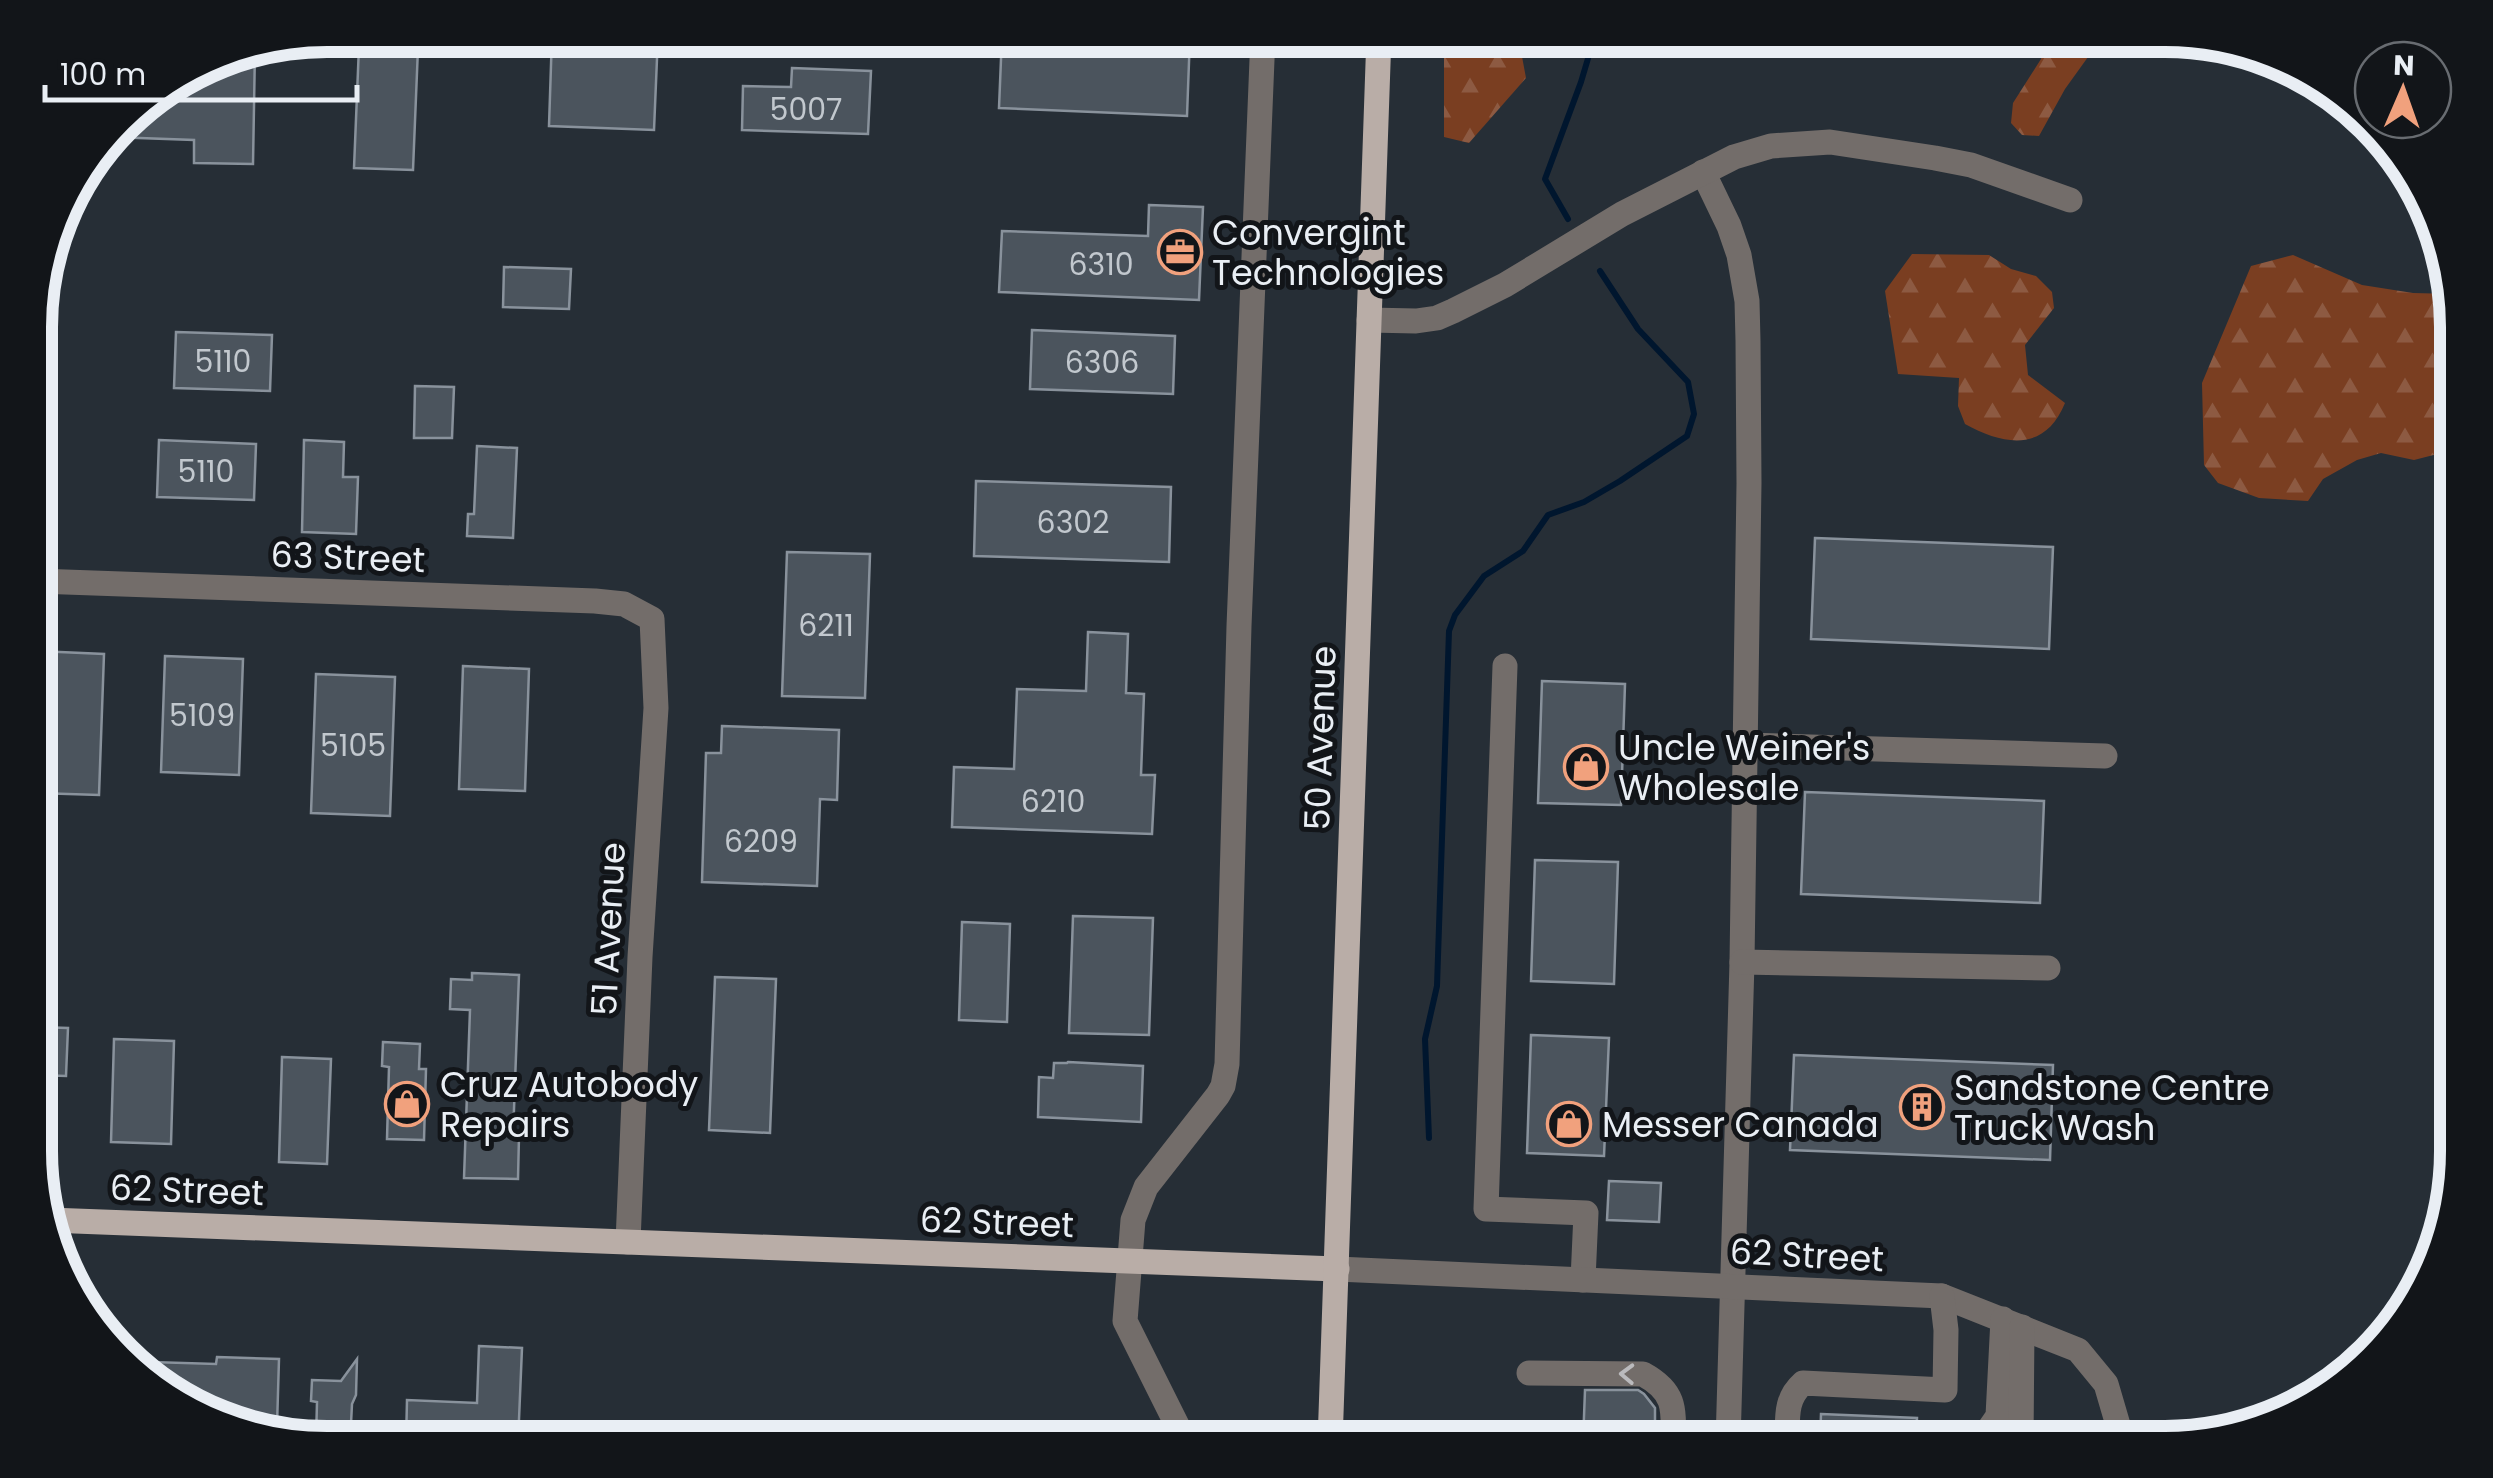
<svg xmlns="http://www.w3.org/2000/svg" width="2493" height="1478" font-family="Poppins,sans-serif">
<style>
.forest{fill:url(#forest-firs)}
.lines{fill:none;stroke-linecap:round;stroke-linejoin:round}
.stream{stroke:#00162e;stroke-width:6}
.building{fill:#4b545d;stroke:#89929c;stroke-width:2.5}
.minor{stroke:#736d6a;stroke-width:25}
.major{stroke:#b9ada7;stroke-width:25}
.oneway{stroke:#bababd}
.labels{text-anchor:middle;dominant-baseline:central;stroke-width:10;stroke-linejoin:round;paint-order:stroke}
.number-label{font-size:30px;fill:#c2c8ce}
.poi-label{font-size:35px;fill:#e9eef4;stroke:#121519;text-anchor:start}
.street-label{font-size:35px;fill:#e9eef4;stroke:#121519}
.rim{fill:none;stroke:#e9eef4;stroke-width:12}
</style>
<defs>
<pattern id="forest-firs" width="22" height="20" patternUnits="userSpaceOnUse" patternTransform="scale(2.5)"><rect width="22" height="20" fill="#7a3e21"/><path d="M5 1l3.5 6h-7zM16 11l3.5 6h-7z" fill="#8d5a42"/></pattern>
</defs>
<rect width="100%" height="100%" fill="#262e36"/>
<g class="forest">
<polygon points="1444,35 1518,35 1526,78 1469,143 1444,137"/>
<polygon points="2047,35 2153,35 2129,52 2088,57 2065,89 2039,136 2022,135 2011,123 2013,103 2041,59"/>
<path d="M 1912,254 L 1989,255 L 2011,269 L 2036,276 L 2052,292 L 2054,308 L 2025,345 L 2028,375 L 2065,403 C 2045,452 2005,446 1965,424 L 1958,406 L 1959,378 L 1898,374 L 1885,291 Z"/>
<polygon points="2293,255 2362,285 2413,293 2453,294 2457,307 2457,449 2414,460 2381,453 2357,460 2323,479 2308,501 2259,498 2218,483 2204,465 2202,383 2251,266"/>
</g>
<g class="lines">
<g class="stream">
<polyline points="1568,219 1545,179 1581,82 1595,35"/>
<polyline points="1429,1138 1425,1039 1437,986 1449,631 1455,615 1484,576 1523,551 1548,515 1584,502 1620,481 1687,436 1694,414 1688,382 1638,329 1600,271"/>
<polyline points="992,1443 1009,1431"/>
</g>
</g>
<g class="building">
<polygon points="552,35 658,35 654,130 549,126"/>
<polygon points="1002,35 1190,35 1187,116 999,108"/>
<polygon points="359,46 418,48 413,170 354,168"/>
<polygon points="255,49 253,164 194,163 194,140 112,137 134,108 216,57"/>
<polygon points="792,68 871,71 868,134 742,130 743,86 791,87"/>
<polygon points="1149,205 1203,207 1199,300 999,292 1002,231 1148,236"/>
<polygon points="504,267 571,269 569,309 503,307"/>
<polygon points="1032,330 1175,336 1173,394 1030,389"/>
<polygon points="176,332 272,335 270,391 174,388"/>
<polygon points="415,386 454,387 452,438 414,438"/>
<polygon points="37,429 54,429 52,495 37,495"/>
<polygon points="159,440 256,444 254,500 157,497"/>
<polygon points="304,440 344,442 343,477 358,477 356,534 302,532"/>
<polygon points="477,446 517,448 513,538 467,536 468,514 474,514"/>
<polygon points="976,481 1171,487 1169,562 974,556"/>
<polygon points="1815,538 2053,547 2049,649 1811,639"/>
<polygon points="787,552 870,554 865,698 782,696"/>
<polygon points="1088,632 1128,634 1126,693 1144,694 1141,775 1155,775 1152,834 952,827 954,767 1014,769 1017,689 1086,691"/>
<polygon points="37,651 104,654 99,795 37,793"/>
<polygon points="165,656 243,659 239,775 161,772"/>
<polygon points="463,666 529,669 525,791 459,789"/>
<polygon points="316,674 395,677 390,816 311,813"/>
<polygon points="1542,681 1625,684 1621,805 1538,803"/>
<polygon points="722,726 839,730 837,800 820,799 817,886 702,882 706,753 721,753"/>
<polygon points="1805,792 2044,801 2040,903 1801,894"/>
<polygon points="1535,860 1618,862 1614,984 1531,981"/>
<polygon points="1073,916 1153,918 1149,1035 1069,1033"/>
<polygon points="962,922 1010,924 1007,1022 959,1020"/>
<polygon points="472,973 519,975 513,1136 519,1136 518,1179 464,1178 470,1010 450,1009 451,979 472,980"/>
<polygon points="715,977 776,979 770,1133 709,1130"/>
<polygon points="37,1027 68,1028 66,1076 37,1075"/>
<polygon points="1531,1035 1609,1038 1604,1156 1527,1153"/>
<polygon points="114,1039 174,1041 171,1144 111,1142"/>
<polygon points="383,1042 420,1044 419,1069 426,1069 424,1140 387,1139 389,1067 382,1066"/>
<polygon points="1794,1055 2053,1065 2050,1160 1790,1150"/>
<polygon points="282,1057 331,1059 327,1164 279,1162"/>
<polygon points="1068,1062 1143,1066 1141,1122 1038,1117 1039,1077 1053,1078 1054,1063 1067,1063"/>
<polygon points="1609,1181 1661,1183 1659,1222 1607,1220"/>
<polygon points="479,1346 522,1348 518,1443 406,1443 407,1400 477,1403"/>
<polygon points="217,1357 279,1359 277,1426 264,1426 181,1404 152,1377 152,1362 216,1364"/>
<polygon points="357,1359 356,1395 352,1404 350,1443 327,1443 316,1440 317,1402 311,1401 312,1380 341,1381"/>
<polygon points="1585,1390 1638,1390 1644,1394 1655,1408 1655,1443 1583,1443"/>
<polygon points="1821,1414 1917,1418 1916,1442 1820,1443"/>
</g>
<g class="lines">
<g class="minor">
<polyline points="1703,172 1729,226 1739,255 1747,301 1748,341 1749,483 1742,962 1728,1443"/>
<polyline points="1369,320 1416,321 1437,318 1453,311 1505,285 1622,214 1734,157 1771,146 1830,142 1935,158 1971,165 2070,200"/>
<polyline points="37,581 595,601 624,604 652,619 656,708 640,957 628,1242"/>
<polyline points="1505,666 1486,1209 1586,1213 1583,1280"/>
<polyline points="1746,745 2105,756"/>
<polyline points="1742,962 2048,968"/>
<polyline points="1337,1269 1942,1296 2078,1350 2106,1384 2123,1442"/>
<path d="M 1529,1373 L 1643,1374 C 1676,1392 1674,1409 1673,1443"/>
<polyline points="1980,1442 1998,1416 2003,1319"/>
<polyline points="2021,1442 2022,1327"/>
<polyline points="1186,1443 1125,1321 1133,1220 1146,1187 1218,1095 1223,1086 1227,1064 1239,626 1263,35"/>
<path d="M 1787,1443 C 1788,1419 1784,1400 1803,1383 L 1945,1390 L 1946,1330 L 1942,1296"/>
</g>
<g class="major">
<polyline points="49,1220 1337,1269"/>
<polyline points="1330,1443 1379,35"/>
</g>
</g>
<defs><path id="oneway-chevron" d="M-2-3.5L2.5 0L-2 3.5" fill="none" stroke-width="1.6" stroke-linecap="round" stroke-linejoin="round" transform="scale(2.5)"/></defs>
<use class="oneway" href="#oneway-chevron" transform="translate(1627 1374) rotate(-178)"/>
<defs>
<symbol id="office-ring" viewBox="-11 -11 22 22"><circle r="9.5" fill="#121519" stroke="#f1a17d" stroke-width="1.5"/><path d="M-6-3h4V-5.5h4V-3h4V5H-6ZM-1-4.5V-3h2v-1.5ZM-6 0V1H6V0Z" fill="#f1a17d"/></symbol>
<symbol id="shop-ring" viewBox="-11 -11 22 22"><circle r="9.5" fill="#121519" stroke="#f1a17d" stroke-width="1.5"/><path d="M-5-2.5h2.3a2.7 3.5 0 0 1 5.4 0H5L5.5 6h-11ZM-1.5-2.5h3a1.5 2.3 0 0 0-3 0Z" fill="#f1a17d"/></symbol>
<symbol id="building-ring" viewBox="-11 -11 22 22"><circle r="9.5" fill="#121519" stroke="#f1a17d" stroke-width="1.5"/><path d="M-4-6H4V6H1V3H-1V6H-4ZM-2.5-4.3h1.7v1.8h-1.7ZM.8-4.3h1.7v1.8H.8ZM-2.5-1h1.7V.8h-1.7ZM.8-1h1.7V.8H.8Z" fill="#f1a17d"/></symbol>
</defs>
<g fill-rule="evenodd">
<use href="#office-ring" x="1155" y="227" width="50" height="50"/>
<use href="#shop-ring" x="1561" y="742" width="50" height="50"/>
<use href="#shop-ring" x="382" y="1079" width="50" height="50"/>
<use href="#building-ring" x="1897" y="1082" width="50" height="50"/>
<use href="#shop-ring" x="1544" y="1099" width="50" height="50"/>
</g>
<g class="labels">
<g class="number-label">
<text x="806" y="109">5007</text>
<text x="1101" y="264">6310</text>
<text x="223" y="361">5110</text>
<text x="1102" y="362">6306</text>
<text x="206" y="471">5110</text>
<text x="1073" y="522">6302</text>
<text x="826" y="625">6211</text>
<text x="202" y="715">5109</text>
<text x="353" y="745">5105</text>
<text x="1053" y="801">6210</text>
<text x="761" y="841">6209</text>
</g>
<g class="poi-label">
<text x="1212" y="232">Convergint<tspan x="1212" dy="40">Technologies</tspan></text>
<text x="1618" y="747">Uncle Weiner's<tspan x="1618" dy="40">Wholesale</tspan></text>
<text x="440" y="1084">Cruz Autobody<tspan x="440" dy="40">Repairs</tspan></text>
<text x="1954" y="1087">Sandstone Centre<tspan x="1954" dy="40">Truck Wash</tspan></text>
<text x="1602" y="1124">Messer Canada</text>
</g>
<g class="street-label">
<text transform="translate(348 557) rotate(2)">63 Street</text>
<text transform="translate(1320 738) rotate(-88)">50 Avenue</text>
<text transform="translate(608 929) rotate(-87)">51 Avenue</text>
<text transform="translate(187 1190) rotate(2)">62 Street</text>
<text transform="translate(997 1222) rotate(2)">62 Street</text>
<text transform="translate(1807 1255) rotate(3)">62 Street</text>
</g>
</g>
<path d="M0 0H2493V1478H0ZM327 52H2165A275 275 0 0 1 2440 327V1151A275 275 0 0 1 2165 1426H327A275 275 0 0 1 52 1151V327A275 275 0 0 1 327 52Z" fill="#121519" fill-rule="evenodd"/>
<path class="rim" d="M327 52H2165A275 275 0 0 1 2440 327V1151A275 275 0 0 1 2165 1426H327A275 275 0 0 1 52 1151V327A275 275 0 0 1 327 52Z"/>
<g transform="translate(2403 90) rotate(2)"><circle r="48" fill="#121519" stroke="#686c71" stroke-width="2.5"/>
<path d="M0-8L18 38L0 25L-18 38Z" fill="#f1a17d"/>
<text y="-15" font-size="28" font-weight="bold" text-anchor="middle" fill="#e9eef4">N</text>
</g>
<path d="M45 85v15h312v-15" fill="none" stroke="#e9eef4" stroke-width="5"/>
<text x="60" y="85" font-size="30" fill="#e9eef4" stroke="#121519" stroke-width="8" paint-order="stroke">100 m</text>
</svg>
